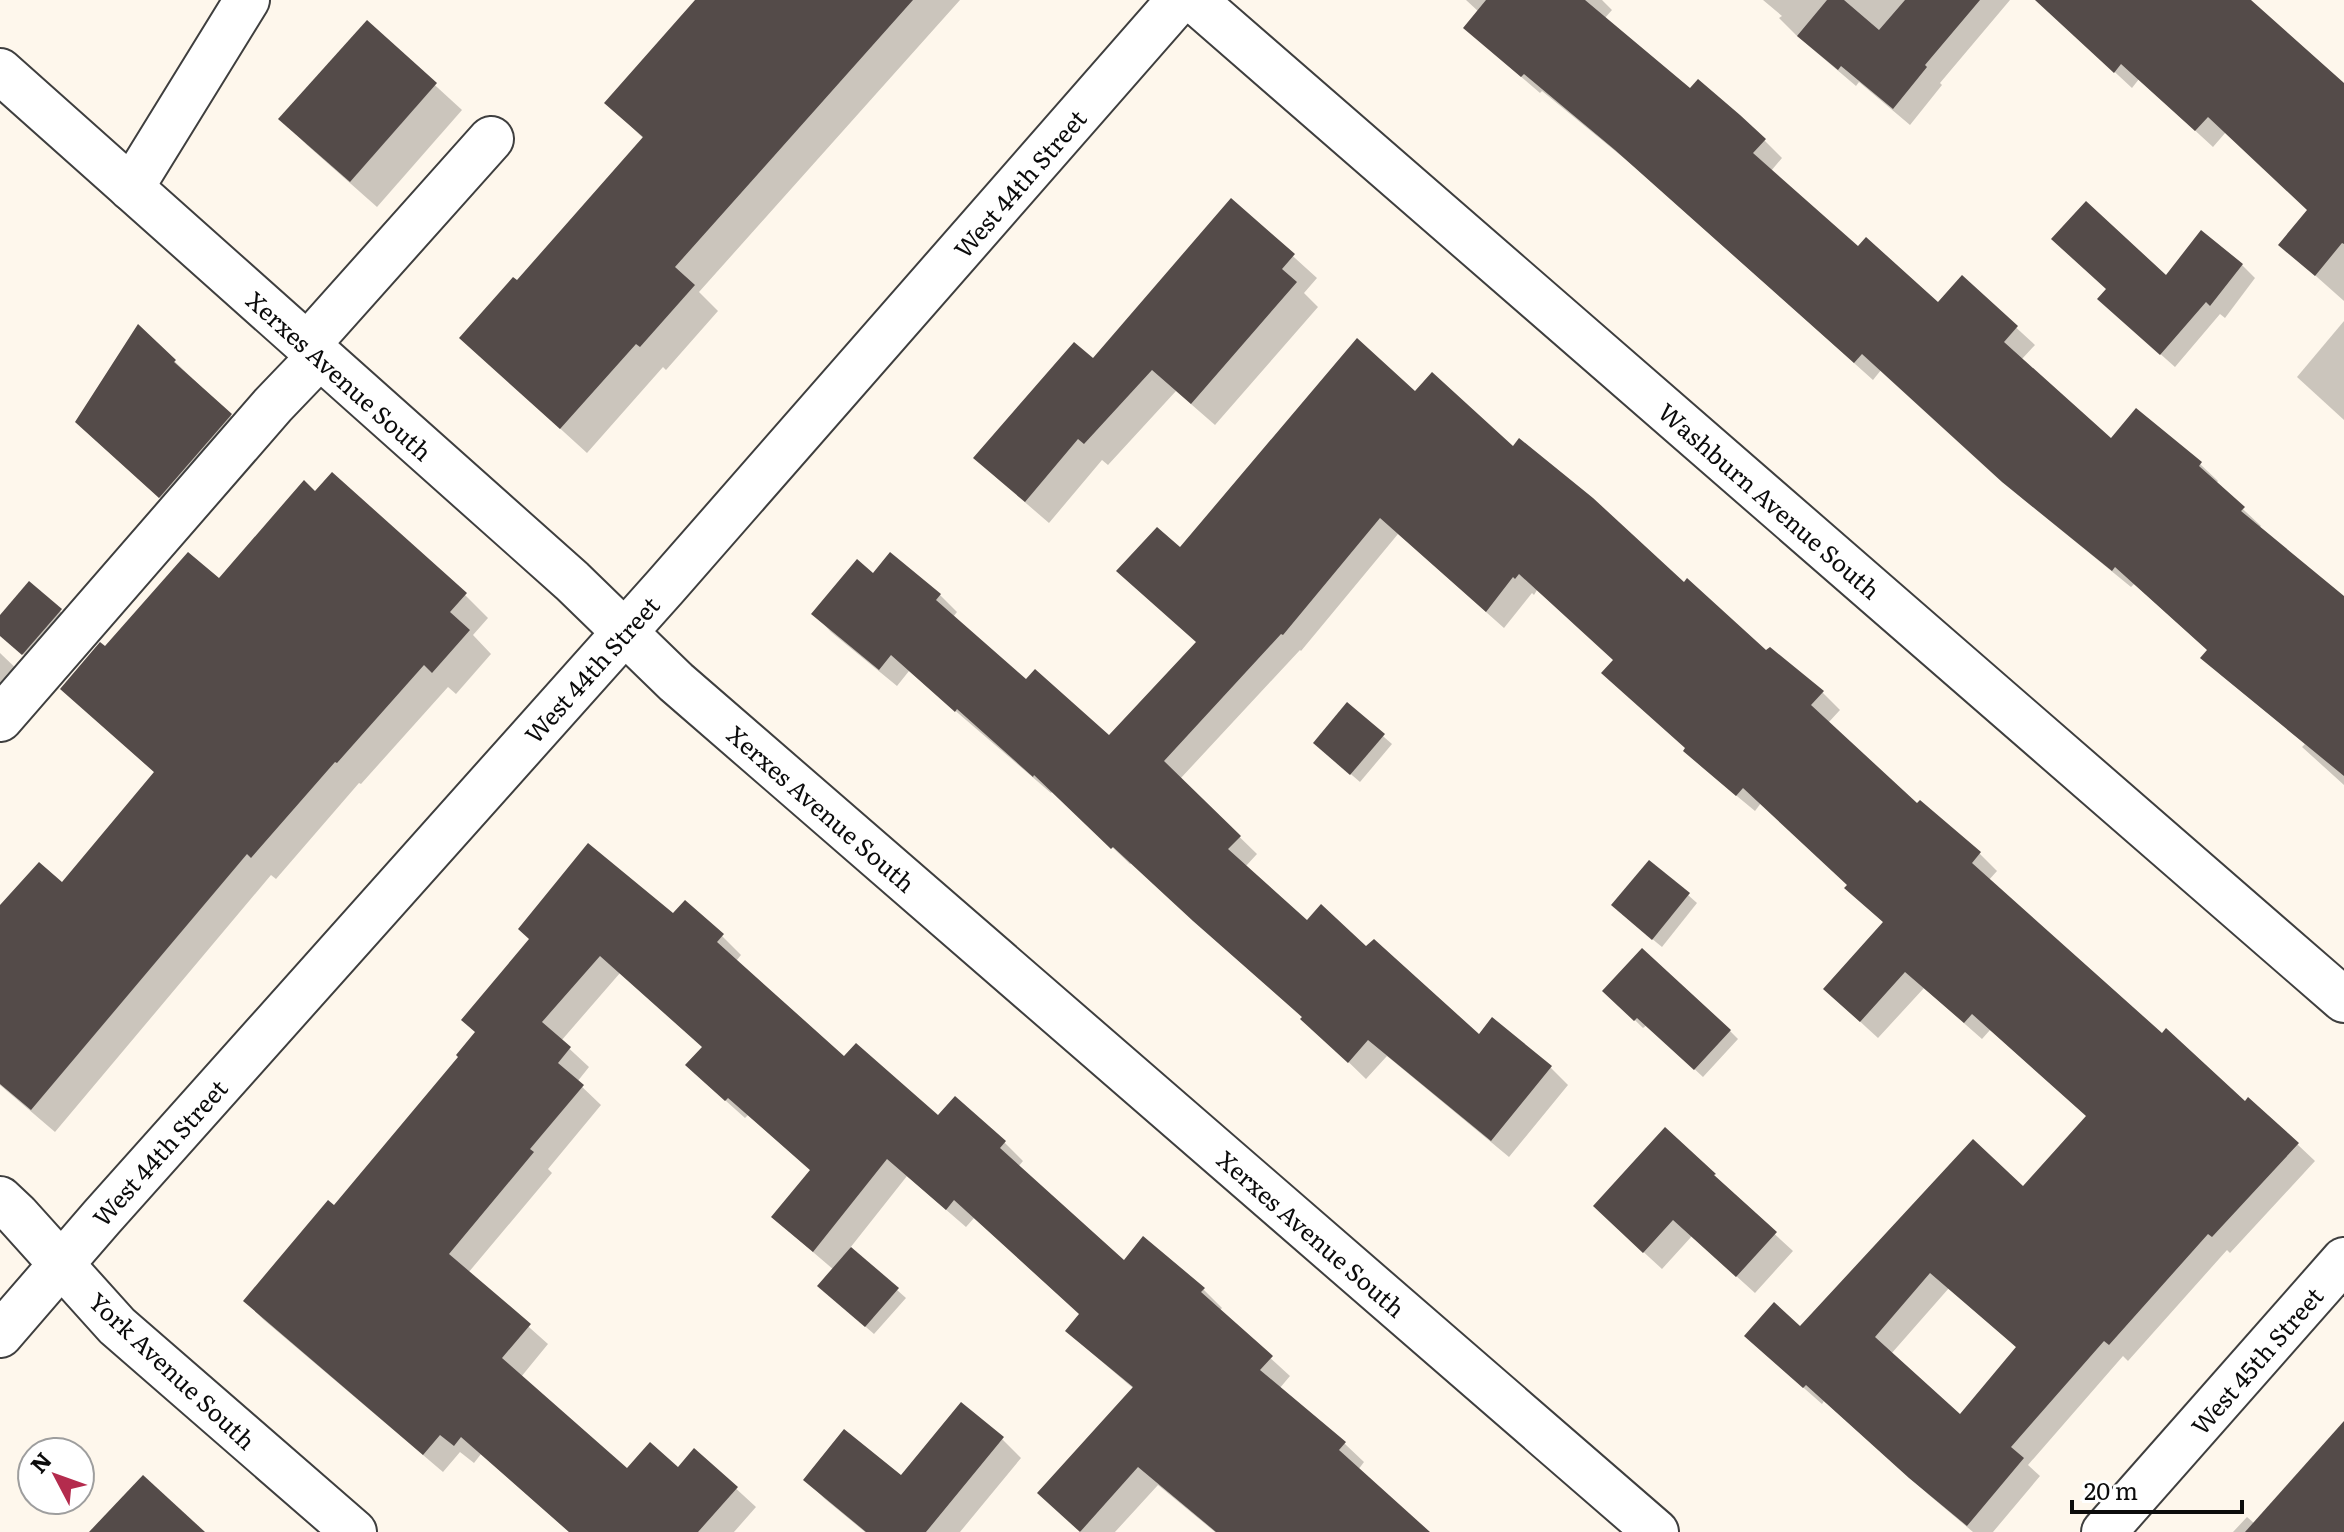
<svg xmlns="http://www.w3.org/2000/svg" width="2344" height="1532" font-family="Literata,serif">
<style>
.shadow{fill:#0003;fill-rule:evenodd}
.building{fill:#544b49;fill-rule:evenodd}
.lines{fill:none;stroke-linecap:round;stroke-linejoin:round}
.minor-casing{stroke:#3f3f3f;stroke-width:48}
.minor{stroke:#fff;stroke-width:44}
.labels{text-anchor:middle;dominant-baseline:central;stroke-width:8;stroke-linejoin:round;paint-order:stroke}
.street-label{font-size:24px;fill:#0c0c0c;stroke:#fff}
</style>
<rect width="100%" height="100%" fill="#fef7ec"/>
<g class="shadow">
<polygon points="698,0 960,0 699,292 718,311 666,370 663,367 587,453 461,338 517,282 644,139 607,103"/>
<polygon points="1466,0 1602,0 1612,10 1604,19 1690,90 1764,140 1782,158 1771,171 1859,248 1938,304 1962,278 2035,345 2021,360 2111,441 2200,464 2218,481 2216,484 2261,526 2259,528 2344,598 2344,785 2302,747 2305,744 2221,675 2203,657 2209,651 2134,584 2131,587 2023,499 1881,370 1873,380 1636,168 1542,91 1540,93 1484,45 1479,12"/>
<polygon points="1763,0 2010,0 1940,83 1942,85 1910,125 1859,82 1856,86 1796,35 1779,18 1782,16"/>
<polygon points="2037,0 2248,0 2344,86 2344,301 2281,245 2310,210 2226,132 2213,147 2139,79 2132,88"/>
<polygon points="367,23 462,110 377,207 307,145 281,119"/>
<polygon points="1232,201 1317,278 1304,293 1318,307 1215,425 1176,391 1108,465 1102,460 1049,523 999,480 976,458 1093,361"/>
<polygon points="2202,233 2242,265 2255,278 2225,318 2220,314 2175,367 2113,312 2167,278"/>
<polygon points="2344,321 2344,420 2297,377"/>
<polygon points="139,327 249,433 178,514 96,440"/>
<path d="M 1415,394 L 1513,448 L 1767,653 L 1822,692 L 1840,710 L 1828,723 L 1917,806 L 1920,803 L 1980,854 L 1997,871 L 1988,881 L 2162,1036 L 2297,1144 L 2315,1161 L 2230,1253 L 2227,1250 L 2128,1361 L 2123,1356 L 2028,1465 L 2040,1476 L 1993,1532 L 1973,1532 L 1929,1495 L 1824,1401 L 1822,1404 L 1764,1353 L 2023,1188 L 2088,1117 L 1990,1030 L 1982,1039 L 1924,988 L 1878,1038 L 1843,1006 L 1884,923 L 1847,888 L 1849,885 L 1761,803 L 1755,811 L 1703,768 L 1685,751 L 1687,749 L 1615,660 L 1537,590 L 1534,595 L 1532,593 L 1504,628 L 1398,534 L 1301,651 L 1300,650 L 1180,779 L 1257,854 L 1245,867 L 1308,923 L 1367,949 L 1479,1037 L 1493,1020 L 1551,1068 L 1568,1085 L 1509,1157 L 1387,1056 L 1366,1079 L 1303,1018 L 1213,938 L 1132,863 L 1130,864 L 1053,791 L 1051,793 L 909,671 L 897,686 L 831,632 L 814,614 L 874,576 L 940,595 L 957,612 L 953,617 L 1026,682 L 1109,737 L 1198,643 L 1180,550 ZM 1949,1288 L 2017,1348 L 1960,1416 L 1891,1354 Z"/>
<polygon points="315,493 465,595 488,618 473,635 491,654 456,694 448,687 361,784 359,783 276,879 271,875 55,1132 0,1085 0,908 62,885 155,773 62,688 105,648 219,581"/>
<polygon points="29,584 69,619 32,662 0,634 0,618"/>
<polygon points="0,653 24,676 0,705"/>
<polygon points="1347,705 1392,744 1360,782 1324,751"/>
<polygon points="1688,895 1697,903 1662,947 1622,914"/>
<polygon points="673,916 722,936 741,955 736,961 844,1059 939,1118 1004,1142 1023,1161 1018,1167 1124,1263 1203,1289 1222,1308 1219,1311 1290,1376 1279,1389 1345,1444 1364,1462 1358,1470 1427,1532 1215,1532 1158,1485 1115,1532 1081,1532 1059,1512 1134,1389 1087,1349 1068,1330 1081,1315 974,1218 966,1227 907,1176 850,1248 906,1298 874,1334 828,1294 834,1270 793,1235 774,1217 812,1172 748,1115 745,1118 707,1084 704,1048 620,973 561,1041 589,1067 577,1082 601,1105 548,1169 552,1173 468,1273 548,1344 521,1377 627,1471 678,1470 694,1450 756,1507 734,1532 569,1532 481,1454 474,1463 460,1452 443,1472 264,1320 245,1301 334,1208 461,1057 476,1032 464,1020"/>
<polygon points="1605,991 1730,1031 1738,1039 1703,1077 1647,1025 1643,1028"/>
<polygon points="1731,1194 1793,1251 1755,1293 1692,1236 1662,1269 1613,1224"/>
<polygon points="1002,1439 1021,1458 960,1532 865,1532 825,1499 806,1480 901,1478"/>
<polygon points="2344,1451 2344,1532 2233,1532 2247,1517 2255,1524"/>
</g>
<g class="building">
<polygon points="695,0 913,0 675,267 695,285 640,347 636,344 560,429 459,338 513,277 517,280 643,137 604,103"/>
<polygon points="1486,0 1585,0 1690,88 1698,79 1740,115 1766,139 1753,153 1858,246 1866,237 1938,302 1962,275 2018,326 2004,342 2111,438 2136,408 2202,462 2199,466 2245,507 2241,511 2344,596 2344,776 2200,658 2207,650 2115,567 2112,571 2002,482 1862,354 1854,363 1615,150 1524,74 1521,77 1463,28"/>
<polygon points="1827,0 1844,0 1879,30 1905,0 1980,0 1925,65 1927,67 1893,109 1841,66 1838,70 1797,36"/>
<polygon points="2035,0 2251,0 2344,83 2344,244 2342,243 2315,276 2278,245 2307,210 2208,117 2195,131 2121,64 2114,73"/>
<polygon points="367,20 437,83 350,182 278,119"/>
<polygon points="1231,198 1295,254 1282,269 1297,282 1191,404 1152,370 1084,444 1078,439 1025,502 973,458 1074,342 1093,358"/>
<polygon points="2086,201 2166,275 2201,230 2243,264 2210,306 2206,302 2160,355 2097,299 2106,289 2051,239"/>
<polygon points="138,324 176,360 174,362 232,414 159,498 75,422"/>
<path d="M 1357,338 L 1415,391 L 1432,372 L 1513,446 L 1519,438 L 1593,498 L 1684,582 L 1687,578 L 1766,650 L 1770,647 L 1824,691 L 1811,705 L 1917,803 L 1920,800 L 1981,852 L 1972,863 L 2162,1033 L 2166,1028 L 2245,1101 L 2248,1097 L 2299,1143 L 2212,1237 L 2208,1234 L 2109,1345 L 2104,1341 L 2011,1447 L 2024,1458 L 1967,1526 L 1909,1478 L 1806,1385 L 1803,1388 L 1744,1336 L 1774,1302 L 1800,1326 L 1973,1139 L 2023,1186 L 2086,1116 L 1972,1014 L 1964,1023 L 1905,972 L 1860,1022 L 1823,989 L 1883,922 L 1844,888 L 1847,885 L 1743,788 L 1736,796 L 1683,751 L 1685,748 L 1601,673 L 1613,660 L 1519,574 L 1515,579 L 1513,577 L 1486,612 L 1380,518 L 1283,635 L 1281,634 L 1164,761 L 1241,836 L 1228,849 L 1307,920 L 1321,904 L 1366,946 L 1374,939 L 1479,1034 L 1492,1017 L 1552,1066 L 1491,1141 L 1368,1040 L 1348,1063 L 1300,1019 L 1302,1017 L 1193,921 L 1113,847 L 1111,849 L 1034,775 L 1033,777 L 957,709 L 955,712 L 891,655 L 879,670 L 811,614 L 857,559 L 873,573 L 890,552 L 941,594 L 936,600 L 1026,679 L 1035,669 L 1109,735 L 1196,642 L 1116,571 L 1157,527 L 1180,547 ZM 1930,1273 L 2016,1347 L 1960,1414 L 1875,1337 Z"/>
<polygon points="332,472 467,593 450,612 470,630 432,673 424,665 337,763 335,762 251,858 247,854 31,1110 0,1084 0,905 39,862 62,882 154,772 60,689 100,642 105,646 188,552 219,578 304,480 315,491"/>
<polygon points="29,581 62,609 22,655 0,636 0,615"/>
<polygon points="1347,702 1385,734 1350,775 1313,743"/>
<polygon points="588,843 673,913 685,900 724,934 717,942 844,1056 856,1043 938,1115 955,1096 1006,1141 1000,1148 1124,1260 1143,1236 1205,1288 1201,1292 1273,1356 1260,1370 1346,1442 1339,1450 1430,1532 1216,1532 1138,1467 1080,1532 1037,1493 1133,1387 1065,1331 1079,1314 954,1200 946,1210 887,1159 813,1252 771,1217 810,1170 728,1098 725,1101 685,1065 702,1047 600,956 542,1022 571,1047 558,1063 584,1085 530,1149 534,1152 449,1254 531,1324 502,1358 627,1468 650,1442 678,1467 694,1448 738,1487 698,1532 569,1532 461,1437 454,1446 440,1435 423,1455 243,1301 328,1200 334,1205 458,1057 456,1055 475,1032 461,1020 529,939 518,929"/>
<polygon points="1649,860 1690,893 1652,940 1611,905"/>
<polygon points="1642,948 1731,1030 1694,1070 1637,1018 1634,1021 1602,991"/>
<polygon points="1665,1127 1716,1174 1714,1175 1777,1232 1736,1277 1673,1220 1643,1253 1593,1206"/>
<polygon points="851,1247 899,1288 865,1327 817,1286"/>
<polygon points="961,1402 1004,1437 926,1532 866,1532 803,1480 844,1429 901,1475"/>
<polygon points="2344,1421 2344,1532 2245,1532"/>
<polygon points="143,1475 205,1532 89,1532"/>
</g>
<g class="lines">
<defs>
<g id="minor">
<polyline points="1194,0 2344,1000"/>
<polyline points="0,71 572,581 676,682 1656,1532"/>
<polyline points="131,188 247,0"/>
<polyline points="307,345 491,139"/>
<polyline points="0,719 273,405 319,357"/>
<polyline points="0,1199 17,1215 117,1326 354,1532"/>
<polyline points="0,1335 102,1217 665,587 1179,0"/>
<polyline points="2104,1532 2344,1260"/>
</g>
</defs>
<use href="#minor" class="minor-casing"/>
<use href="#minor" class="minor"/>
</g>
<g class="labels">
<g class="street-label">
<text transform="translate(1019 183) rotate(-49)">West 44th Street</text>
<text transform="translate(340 375) rotate(42)">Xerxes Avenue South</text>
<text transform="translate(1770 500) rotate(41)">Washburn Avenue South</text>
<text transform="translate(591 669) rotate(-48)">West 44th Street</text>
<text transform="translate(822 808) rotate(41)">Xerxes Avenue South</text>
<text transform="translate(159 1152) rotate(-48)">West 44th Street</text>
<text transform="translate(1312 1233) rotate(41)">Xerxes Avenue South</text>
<text transform="translate(2256 1360) rotate(-49)">West 45th Street</text>
<text transform="translate(173 1370) rotate(43)">York Avenue South</text>
</g>
</g>
<g transform="translate(56 1476) rotate(311)"><circle r="38" fill="#ffffff" stroke="#9e9e9e" stroke-width="2"/>
<path d="M0-6L14 30L0 20L-14 30Z" fill="#b42b4d"/>
<text y="-12" font-size="22" font-weight="bold" text-anchor="middle" fill="#0c0c0c">N</text>
</g>
<path d="M2072 1500v12h170v-12" fill="none" stroke="#0c0c0c" stroke-width="4"/>
<text x="2084" y="1500" font-size="24" fill="#0c0c0c" stroke="#ffffff" stroke-width="6" paint-order="stroke">20 m</text>
</svg>
